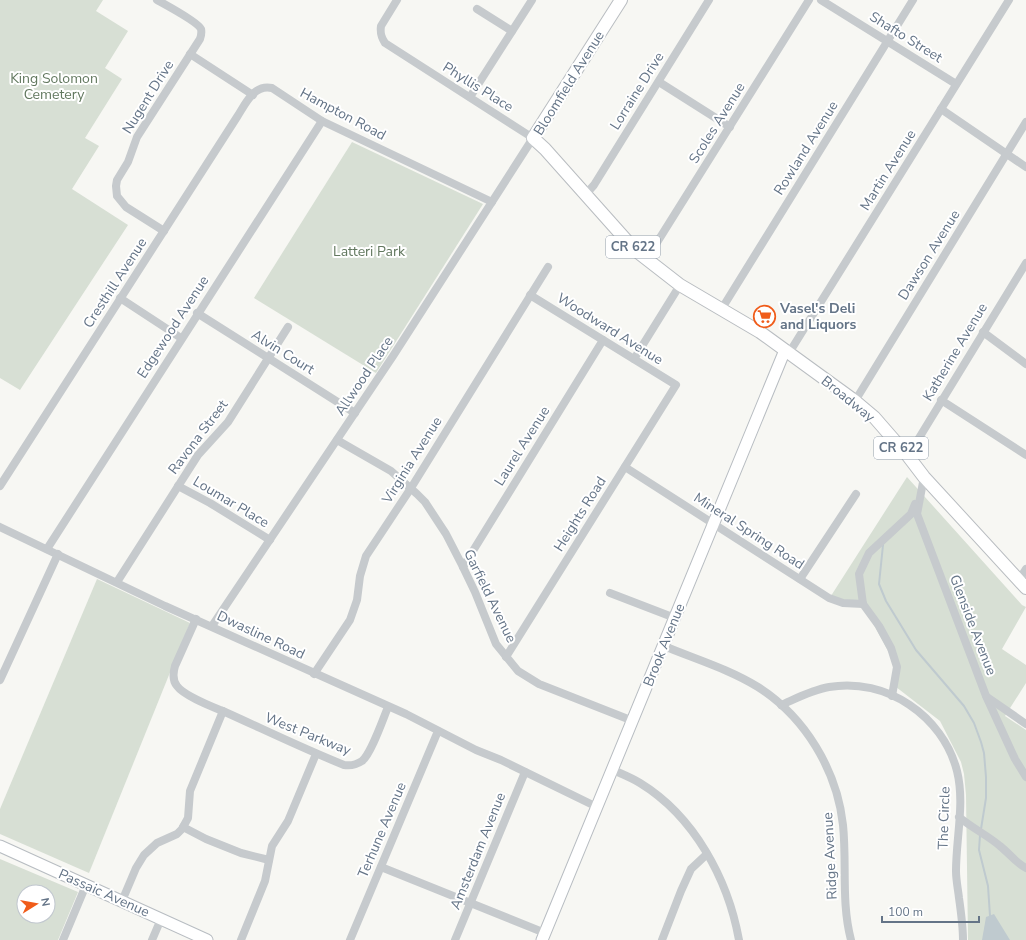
<svg xmlns="http://www.w3.org/2000/svg" width="1026" height="940" font-family="'Nunito Sans',sans-serif">
<style>
.green{fill:#d7dfd4;fill-rule:evenodd}
.water{fill:#bfcacf}
.lines{fill:none;stroke-linecap:round;stroke-linejoin:round}
.stream{stroke:#bfcacf;stroke-width:2}
.secondary-casing{stroke:#b8bdc2;stroke-width:13}
.primary-casing{stroke:#b9bdc1;stroke-width:14}
.street{stroke:#c6cacd;stroke-width:8}
.secondary{stroke:#fff;stroke-width:11}
.primary{stroke:#fff;stroke-width:12}
.labels{text-anchor:middle;dominant-baseline:central;stroke-width:4;stroke-linejoin:round;paint-order:stroke}
.shield{fill:#fff;stroke:#929eab;stroke-width:1}
.shield-label{font-size:13px;font-weight:bold;fill:#647487}
.street-label{font-size:14px;fill:#647487;stroke:#fff}
.park-label{font-size:14px;fill:#62785f;stroke:#fff}
.poi-label{font-size:14px;font-weight:bold;fill:#647487;stroke:#fff;text-anchor:start}
</style>
<rect width="100%" height="100%" fill="#f7f7f3"/>
<g class="green">
<polygon points="0,0 103,0 96,11 128,31 105,68 122,79 85,138 99,146 72,189 128,225 20,390 0,378"/>
<polygon points="352,142 483,204 376,373 254,298"/>
<polygon points="907,477 1022,605 1026,607 1002,649 1026,665 1026,683 1005,716 1026,730 1026,940 968,940 966,795 964,774 961,762 940,721 896,687 895,664 862,603 829,599"/>
<polygon points="97,579 190,623 89,873 0,834 0,809"/>
<path d="M 0,859 L 78,892 L 58,940 L 0,940 ZM 24,892 L 48,892 L 48,916 L 24,916 Z"/>
</g>
<polygon class="water" points="994,914 1010,940 982,940 986,917"/>
<g class="lines">
<g class="stream">
<polyline points="883,545 879,584 886,601 916,650 964,706 974,723 981,742 984,753 986,777 986,798 981,829"/>
<polyline points="980,835 979,850 988,886 990,916"/>
</g>
<defs>
<g id="secondary">
<polyline points="0,846 207,940"/>
<polyline points="542,940 785,350"/>
</g>
<polyline id="primary" points="621,0 533,138 545,149 635,250 680,285 760,332 855,401 874,417 908,456 924,477 1026,588"/>
</defs>
<use href="#secondary" class="secondary-casing"/>
<use href="#primary" class="primary-casing"/>
<g class="street">
<path d="M 157,0 C 166,5 198,22 201,29 C 202,33 201,36 200,39 L 137,137 L 128,162 L 117,180 L 116,186 L 117,196 L 126,207 L 164,231"/>
<polyline points="821,0 956,84"/>
<polyline points="477,9 512,31"/>
<polyline points="190,54 253,95"/>
<polyline points="659,82 730,127"/>
<polyline points="470,97 532,0"/>
<polyline points="941,109 1026,167"/>
<polyline points="586,194 594,185 709,0"/>
<polyline points="646,260 809,0"/>
<polyline points="120,298 181,338"/>
<polyline points="721,310 913,0"/>
<polyline points="197,313 355,413"/>
<polyline points="983,332 1026,364"/>
<polyline points="789,353 1009,0"/>
<polyline points="634,359 680,285"/>
<polyline points="941,400 1026,455"/>
<polyline points="855,401 1026,122"/>
<polyline points="337,440 391,471 417,494 425,502 446,534 463,567 475,592 496,644 518,671 539,684 633,721"/>
<polyline points="908,456 1026,263"/>
<polyline points="625,467 829,598 843,603 863,604"/>
<polyline points="924,477 917,514 986,696 1015,759 1026,777"/>
<path d="M 0,486 L 237,117 C 246,103 254,84 272,88 L 322,121 L 492,202"/>
<polyline points="178,486 210,503 270,540"/>
<polyline points="0,527 165,606 406,714 476,750 501,760 597,807"/>
<polyline points="47,549 322,121"/>
<polyline points="463,567 603,340"/>
<polyline points="800,579 856,494"/>
<polyline points="1019,580 1026,569"/>
<polyline points="117,582 198,455 228,422 288,327"/>
<polyline points="610,593 675,618"/>
<path d="M 196,619 L 175,666 C 173,673 172,680 177,686 C 184,696 213,707 225,712 C 265,730 304,749 344,765 C 350,766 356,765 362,761 C 371,754 383,719 388,707"/>
<path d="M 212,626 L 393,356 L 533,138 L 385,43 C 381,37 380,33 381,26 L 397,0"/>
<path d="M 664,646 C 695,659 729,669 758,687 C 805,717 837,770 843,825 C 847,864 841,902 851,940"/>
<polyline points="506,657 676,385 530,295"/>
<polyline points="314,674 350,620 357,600 360,576 366,556 411,488 548,267"/>
<polyline points="0,680 58,554"/>
<polyline points="892,696 897,667 891,648 879,626 863,604 859,574 869,553 911,514 915,504"/>
<polyline points="987,697 1026,724"/>
<path d="M 781,705 C 797,698 812,690 829,687 C 886,677 943,716 957,771 C 965,803 956,838 956,871 C 956,880 958,889 959,898 C 961,912 963,926 963,940"/>
<path d="M 613,770 C 622,774 632,778 640,783 C 694,816 728,879 739,940"/>
<path d="M 959,817 C 972,828 987,835 1000,846 C 1009,853 1016,863 1026,868"/>
<polyline points="183,827 206,839 241,853 269,860"/>
<polyline points="381,867 545,933"/>
<polyline points="122,901 136,868 144,855 157,843 177,834 182,829 188,818 190,791 223,711"/>
<polyline points="63,940 86,885"/>
<polyline points="152,940 161,919"/>
<polyline points="241,940 265,881 272,846 288,821 316,754"/>
<polyline points="350,940 438,731"/>
<polyline points="455,940 525,772"/>
<polyline points="662,940 681,891 691,869 707,854"/>
</g>
<use href="#secondary" class="secondary"/>
<use href="#primary" class="primary"/>
</g>
<defs>
<symbol id="supermarket-ring" viewBox="-11 -11 22 22"><circle r="9.5" fill="#fff" stroke="#f05c1a" stroke-width="1.5"/><path d="M-6-5.5h2.5l.6 2H6L4.5 2H-2.5L-4.4-4H-6ZM-1.5 3.2a1.3 1.3 0 1 0 .1 0ZM3 3.2a1.3 1.3 0 1 0 .1 0Z" fill="#f05c1a"/></symbol>
</defs>
<g fill-rule="evenodd">
<use href="#supermarket-ring" x="752" y="304" width="25" height="25"/>
</g>
<g class="labels">
<g class="shield">
<rect x="606" y="236" width="54" height="22" rx="3"/>
<rect x="874" y="437" width="54" height="22" rx="3"/>
</g>
<g class="shield-label">
<text x="633" y="247">CR 622</text>
<text x="901" y="448">CR 622</text>
</g>
<g class="street-label">
<text transform="translate(906 37) rotate(32)">Shafto Street</text>
<text transform="translate(569 83) rotate(-58)">Bloomfield Avenue</text>
<text transform="translate(478 87) rotate(32)">Phyllis Place</text>
<text transform="translate(637 91) rotate(-58)">Lorraine Drive</text>
<text transform="translate(148 97) rotate(-58)">Nugent Drive</text>
<text transform="translate(343 114) rotate(28)">Hampton Road</text>
<text transform="translate(717 123) rotate(-58)">Scoles Avenue</text>
<text transform="translate(806 148) rotate(-58)">Rowland Avenue</text>
<text transform="translate(888 170) rotate(-58)">Martin Avenue</text>
<text transform="translate(929 255) rotate(-58)">Dawson Avenue</text>
<text transform="translate(115 283) rotate(-57)">Cresthill Avenue</text>
<text transform="translate(173 327) rotate(-57)">Edgewood Avenue</text>
<text transform="translate(610 329) rotate(32)">Woodward Avenue</text>
<text transform="translate(283 352) rotate(32)">Alvin Court</text>
<text transform="translate(955 352) rotate(-59)">Katherine Avenue</text>
<text transform="translate(364 376) rotate(-56)">Allwood Place</text>
<text transform="translate(848 399) rotate(39)">Broadway</text>
<text transform="translate(198 437) rotate(-53)">Ravona Street</text>
<text transform="translate(522 446) rotate(-58)">Laurel Avenue</text>
<text transform="translate(412 460) rotate(-58)">Virginia Avenue</text>
<text transform="translate(231 502) rotate(31)">Loumar Place</text>
<text transform="translate(580 514) rotate(-58)">Heights Road</text>
<text transform="translate(749 531) rotate(33)">Mineral Spring Road</text>
<text transform="translate(490 596) rotate(64)">Garfield Avenue</text>
<text transform="translate(973 625) rotate(69)">Glenside Avenue</text>
<text transform="translate(261 635) rotate(25)">Dwasline Road</text>
<text transform="translate(664 645) rotate(-68)">Brook Avenue</text>
<text transform="translate(308 734) rotate(22)">West Parkway</text>
<text transform="translate(944 818) rotate(-88)">The Circle</text>
<text transform="translate(382 830) rotate(-67)">Terhune Avenue</text>
<text transform="translate(478 851) rotate(-68)">Amsterdam Avenue</text>
<text transform="translate(830 856) rotate(-93)">Ridge Avenue</text>
<text transform="translate(104 893) rotate(24)">Passaic Avenue</text>
</g>
<g class="park-label">
<text x="54" y="78">King Solomon<tspan x="54" dy="16">Cemetery</tspan></text>
<text x="369" y="251">Latteri Park</text>
</g>
<g class="poi-label">
<text x="780" y="308">Vasel's Deli<tspan x="780" dy="16">and Liquors</tspan></text>
</g>
</g>
<g transform="translate(36 904) rotate(79)"><circle r="19" fill="#ffffff" stroke="#c1c7cf"/>
<path d="M0-3L7 15L0 10L-7 15Z" fill="#f05c1a"/>
<text y="-6" font-size="11" font-weight="bold" text-anchor="middle" fill="#647487">N</text>
</g>
<path d="M882 916v6h97v-6" fill="none" stroke="#647487" stroke-width="2"/>
<text x="888" y="916" font-size="12" fill="#647487" stroke="#ffffff" stroke-width="3" paint-order="stroke">100 m</text>
</svg>
